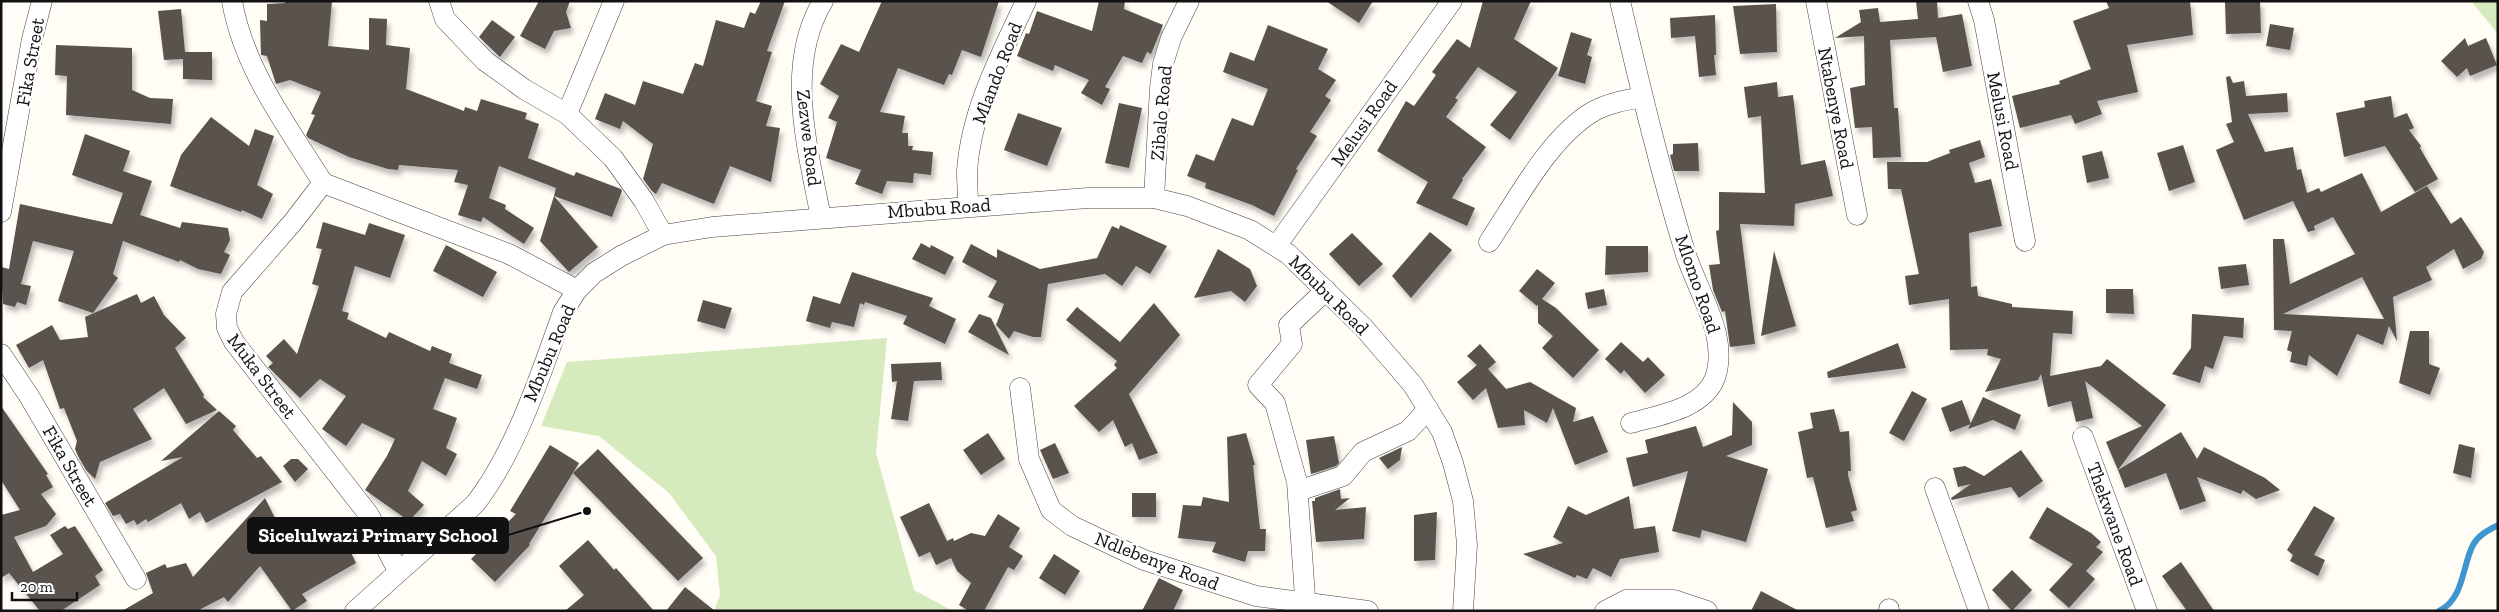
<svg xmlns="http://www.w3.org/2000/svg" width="2499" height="612" font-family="'Zilla Slab',serif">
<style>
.green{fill:#d5ebbd}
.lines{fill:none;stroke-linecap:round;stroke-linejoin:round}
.stream{stroke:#3f96cf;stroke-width:6}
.building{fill:#5a524d;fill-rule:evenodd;filter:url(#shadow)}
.minor-casing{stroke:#444;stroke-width:21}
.minor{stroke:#fff;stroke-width:20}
.labels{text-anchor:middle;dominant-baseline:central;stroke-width:5;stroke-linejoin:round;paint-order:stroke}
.street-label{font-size:19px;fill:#111;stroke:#fff}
.leader{fill:none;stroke:#111;stroke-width:2}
.callout-dot{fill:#111;stroke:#fff;stroke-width:2}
.callout{fill:#111;stroke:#111;stroke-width:2}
.callout-label{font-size:20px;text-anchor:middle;font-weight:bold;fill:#fff}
</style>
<defs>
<filter id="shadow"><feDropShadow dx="3" dy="5.5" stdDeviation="2.5" flood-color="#0004"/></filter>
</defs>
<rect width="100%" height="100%" fill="#fffdf5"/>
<g class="green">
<polygon points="2471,1 2498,1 2498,34"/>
<polygon points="887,338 876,453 914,590 953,611 714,611 720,595 716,556 669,493 599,436 541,426 567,362"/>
</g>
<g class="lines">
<path class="stream" d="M 2439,611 C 2464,599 2462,566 2473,545 C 2478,535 2489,530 2498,525"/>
</g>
<g class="building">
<polygon points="285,1 332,1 328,46 369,50 369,18 387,19 386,45 410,48 406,89 464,111 465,107 477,111 481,99 527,113 525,119 539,124 528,158 574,176 576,172 621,189 622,191 612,217 554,196 556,188 499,166 489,198 506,205 505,209 534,228 524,244 483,217 481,222 458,215 468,185 454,182 458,170 399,165 398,170 388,169 349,157 308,138 306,135 315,115 311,114 321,92 290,80 276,84 267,56 261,55 260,20 267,21 267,4 285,3"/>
<polygon points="539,1 570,1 566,12 571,28 554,31 545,49 520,36"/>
<polygon points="761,1 785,1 767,51 772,52 756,101 772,106 766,126 780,128 771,182 730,166 714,204 662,183 656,194 652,191 643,179 653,144 623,121 620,129 595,119 605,93 635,105 643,81 683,94 695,63 703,66 716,20 744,28 750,12 755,14"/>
<polygon points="882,1 999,1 981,57 962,50 952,75 949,74 944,85 898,68 880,112 905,116 902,133 908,133 908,146 913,146 912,150 933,152 931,175 914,173 913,183 887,181 882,194 855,184 861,170 826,158 837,122 828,118 839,96 820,84 841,44 859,52"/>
<polygon points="1099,1 1125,1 1124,9 1163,25 1151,54 1147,52 1142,63 1123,56 1105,87 1110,89 1102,105 1081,93 1089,80 1055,65 1053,71 1017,56 1026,33 1029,34 1037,11 1092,31"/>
<polygon points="1326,1 1373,1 1359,23"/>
<polygon points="1483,1 1531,1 1514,39 1558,68 1510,140 1490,125 1517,92 1478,67 1455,98 1458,100 1446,117 1486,147 1462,179 1463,180 1452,198 1475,208 1467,226 1416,203 1428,182 1377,151 1406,101 1414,106 1436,75 1432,72 1457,39 1470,48"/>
<polygon points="1916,1 1937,1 1938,18 1962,14 1972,66 1943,72 1936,37 1890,40 1894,108 1898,108 1901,157 1873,158 1872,127 1855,128 1850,88 1865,85 1864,36 1835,38 1861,22 1859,10 1878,8 1880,22 1918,19"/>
<polygon points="2106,1 2190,1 2193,35 2127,45 2138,92 2097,101 2102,114 2075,124 2071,115 2020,128 2012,96 2060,84 2059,81 2091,69 2073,21 2109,8"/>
<polygon points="2225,1 2260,1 2261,33 2226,34"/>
<polygon points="1776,4 1777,52 1740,54 1733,6"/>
<polygon points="181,9 185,52 212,52 212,80 183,79 183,59 164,60 158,11"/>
<polygon points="1715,15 1716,55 1714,55 1716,75 1699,77 1695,36 1671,38 1670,18"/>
<polygon points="492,20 515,37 500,57 479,37"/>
<polygon points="2270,24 2294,28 2290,50 2266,46"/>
<polygon points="1268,25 1328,49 1318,69 1336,80 1325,96 1331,100 1310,132 1317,136 1296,169 1298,170 1274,216 1252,205 1205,188 1206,183 1187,176 1196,154 1214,161 1232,118 1253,126 1268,89 1223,72 1230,52 1254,61"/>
<polygon points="1571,32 1592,39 1587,55 1592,57 1585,84 1558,76"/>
<polygon points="2465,38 2468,46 2486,38 2497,65 2470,76 2467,68 2457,77 2441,61"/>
<polygon points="56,45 132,48 132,90 150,98 173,99 171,124 66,115 67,76 55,75"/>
<path d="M 2230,76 L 2233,83 L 2244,81 L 2246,96 L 2287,93 L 2288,112 L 2248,114 L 2265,152 L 2293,147 L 2297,170 L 2301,169 L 2307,193 L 2319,188 L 2321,192 L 2362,173 L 2381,212 L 2427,186 L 2451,224 L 2461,217 L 2484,252 L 2481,259 L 2463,269 L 2454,249 L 2426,267 L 2432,280 L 2393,297 L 2397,341 L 2389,326 L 2383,345 L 2357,334 L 2337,376 L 2309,355 L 2307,366 L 2290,362 L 2292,352 L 2287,350 L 2292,331 L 2274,330 L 2273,239 L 2284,239 L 2290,284 L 2355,254 L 2333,217 L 2314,226 L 2315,230 L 2308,232 L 2293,201 L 2244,220 L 2216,150 L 2234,142 L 2226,124 L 2232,122 L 2226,77 ZM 2362,277 L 2384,319 L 2283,314 Z"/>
<polygon points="1777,82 1778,97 1793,95 1801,165 1825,160 1833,196 1795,204 1794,226 1740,224 1755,344 1730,347 1725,311 1722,312 1713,290 1709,265 1720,264 1716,231 1719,230 1719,192 1765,193 1761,116 1748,118 1744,87"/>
<polygon points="2391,96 2394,118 2407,113 2414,128 2409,130 2421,146 2420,148 2438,179 2415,192 2385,146 2344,157 2336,113 2365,107 2364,101"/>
<polygon points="1119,103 1142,108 1129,168 1105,163"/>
<polygon points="1018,113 1062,128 1047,166 1004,150"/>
<polygon points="211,117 249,146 255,129 274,136 257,185 273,194 262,219 242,210 241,212 170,186 181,155"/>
<polygon points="85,134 130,151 123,171 152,181 140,215 180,228 182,222 228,228 230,240 224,252 230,255 221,274 198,269 180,260 179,262 123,241 113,274 118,278 93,313 58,301 74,251 33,241 21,284 31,286 26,305 17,302 15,307 3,304 1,267 9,269 20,204 112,224 123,193 72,175"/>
<polygon points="1980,140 1985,157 1969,163 1975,183 1991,179 2002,226 1969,233 1971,287 1977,286 1978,296 2012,304 2012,307 2073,311 2072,334 2053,333 2050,376 2101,366 2107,359 2166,405 2118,470 2106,442 2142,426 2085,381 2093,418 2076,422 2071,401 2048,407 2041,374 2038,380 1985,392 2001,359 1987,355 1988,349 1950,350 1949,299 1909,305 1905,276 1919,274 1901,189 1888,189 1887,162 1927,162 1950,153 1949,150"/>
<polygon points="1698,143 1699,171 1674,171 1670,155 1673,154 1673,144"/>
<polygon points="2183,145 2195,182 2169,191 2157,153"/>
<polygon points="2102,151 2109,178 2087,183 2082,156"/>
<polygon points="554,196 598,247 569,272 540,241"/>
<polygon points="323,222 365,235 369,223 405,235 390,278 355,266 342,311 349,313 347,319 386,338 389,332 430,351 432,346 452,354 449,363 482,375 477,389 445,378 433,409 457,418 446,448 457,454 446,476 422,461 408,491 424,505 409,521 365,490 387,456 395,439 362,423 346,446 322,429 346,396 320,379 300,398 268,367 273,363 266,356 284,339 297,354 319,286 312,284 322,249 316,248"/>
<polygon points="1120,225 1167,246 1150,274 1136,266 1122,286 1105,274 1048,284 1041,337 1033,337 1014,331 1009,339 996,325 1004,304 988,297 997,281 962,262 971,244 997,258 997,249 1040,269 1097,258 1112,226 1119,229"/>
<polygon points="1430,232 1452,250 1411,298 1392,276"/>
<polygon points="1352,233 1383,264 1359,286 1329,254"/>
<polygon points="921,243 930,248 931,245 954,257 945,275 912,259"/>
<polygon points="446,245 497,272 483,297 433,271"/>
<polygon points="1606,246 1648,246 1648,272 1605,275"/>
<polygon points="1218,249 1250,269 1257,286 1245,302 1231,291 1194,298"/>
<polygon points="1774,251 1796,326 1761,336"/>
<polygon points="2246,264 2249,285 2221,289 2218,267"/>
<polygon points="1537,269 1555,283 1542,299 1556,308 1599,350 1573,378 1542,348 1553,336 1538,323 1538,304 1537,306 1519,291"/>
<polygon points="852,272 933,298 929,306 956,319 945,344 903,324 907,316 865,302 864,305 860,303 854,327 832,322 830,328 806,321 813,296 840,304"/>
<polygon points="1604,289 1607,305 1588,309 1585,293"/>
<polygon points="2106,289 2133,289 2134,314 2106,313"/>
<polygon points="137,294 141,303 154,296 164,315 186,338 175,348 204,395 203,397 217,410 186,424 164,388 133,409 152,439 100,462 95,479 86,470 78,456 75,449 77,441 64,408 60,409 43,360 29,368 16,345 52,325 60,340 88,337 85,317"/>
<polygon points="703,300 732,308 725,329 697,321"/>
<polygon points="1154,303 1180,335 1129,394 1158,453 1139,460 1132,443 1125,447 1113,420 1099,432 1074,406 1117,368 1114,365 1117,361 1066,320 1077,307 1120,342"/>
<polygon points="979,314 991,318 1009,355 968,332"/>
<polygon points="2192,314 2244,318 2243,338 2224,336 2213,369 2205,366 2200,383 2172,374 2191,348"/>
<polygon points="2410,331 2429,331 2429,364 2440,368 2430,395 2399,383"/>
<polygon points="1621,342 1643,362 1648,357 1665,375 1645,393 1624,370 1621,374 1605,359"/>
<polygon points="1898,343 1906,368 1828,378 1827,372"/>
<polygon points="1480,344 1496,362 1488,369 1506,389 1530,382 1576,408 1573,422 1593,416 1608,452 1575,465 1553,408 1547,423 1524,410 1525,425 1498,428 1486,388 1473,400 1457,382 1477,365 1467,356"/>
<polygon points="941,362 942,380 914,381 908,421 891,419 897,381 892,382 891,364"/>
<polygon points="1912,391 1927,399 1904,441 1889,433"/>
<polygon points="1983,397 2021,415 2015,430 1993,420 1968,429"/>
<polygon points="1962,400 1971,424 1950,432 1941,408"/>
<polygon points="1733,402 1752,422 1752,445 1726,456 1768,469 1746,542 1702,530 1700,538 1672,531 1688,471 1633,487 1626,458 1648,453 1645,440 1696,426 1703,447 1732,435"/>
<polygon points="1,406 48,474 46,475 53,487 41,494 56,514 46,526 14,537 33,572 63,554 50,535 65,526 68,529 75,526 103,570 95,576 100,585 61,611 40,611 9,573 1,578 1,515 20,510 1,480"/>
<polygon points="1834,409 1840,432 1849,431 1851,471 1848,471 1848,475 1857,510 1851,512 1854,521 1826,528 1813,477 1807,478 1798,432 1813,428 1810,413"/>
<polygon points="219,411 236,426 233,430 257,458 261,456 282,482 206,523 200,512 189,519 181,503 148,522 146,519 137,525 134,520 126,524 120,514 113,516 105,503 183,457 161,461"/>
<polygon points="2181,432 2197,459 2204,447 2265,478 2280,490 2256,499 2243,490 2241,494 2197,477 2206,501 2180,510 2166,473 2125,488 2118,470"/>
<polygon points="988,433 1005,459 981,475 963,450"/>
<polygon points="1246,433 1255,465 1253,465 1260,529 1266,529 1265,551 1248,551 1245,562 1212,552 1216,542 1178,538 1183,505 1201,506 1203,497 1229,502 1227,437"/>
<polygon points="1334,436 1339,463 1336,466 1311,474 1306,440"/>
<polygon points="1055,443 1069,473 1053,479 1040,450"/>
<polygon points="2459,444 2475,448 2471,478 2453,473"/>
<polygon points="550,445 579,463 529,544 530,545 495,582 471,559 516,514 510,511"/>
<polygon points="1402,447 1400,460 1388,469 1379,458"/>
<polygon points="598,449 703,558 678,581 573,473"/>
<polygon points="2021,450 2043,481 2019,498 2011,487 1952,500 1951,498 1971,484 1958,487 1953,468 1965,466 1984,476"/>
<polygon points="291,459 298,459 308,469 295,482 283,466"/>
<polygon points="1340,489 1341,499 1350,498 1335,510 1366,507 1364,539 1316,542 1312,501 1315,501 1315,498"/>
<rect x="1132" y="493" width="24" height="24"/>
<polygon points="1629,496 1634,529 1655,526 1659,552 1620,559 1611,577 1593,568 1587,579 1577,575 1575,578 1523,554 1563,543 1553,537 1568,506 1586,515"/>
<polygon points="265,498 290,548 319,532 317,524 332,518 340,540 344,538 356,563 302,594 307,601 292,611 260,566 228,602 224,597 197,611 122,611 153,593 146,573 165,564 167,568 186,563 193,577"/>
<polygon points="929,503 947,541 953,538 954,541 971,533 985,536 998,514 1020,528 1009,547 1023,556 1014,570 1008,567 984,611 969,611 959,605 971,583 957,571 951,558 936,565 930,552 919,557 900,517"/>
<polygon points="2314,506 2335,518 2314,555 2325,560 2318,576 2290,561 2293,555 2287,550"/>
<polygon points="2047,507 2091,533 2101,542 2096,547 2103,552 2086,571 2095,579 2069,608 2049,590 2073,564 2029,538"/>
<polygon points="1437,512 1435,560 1414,561 1414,515"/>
<polygon points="588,540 614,570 616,568 654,611 565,611 584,595 559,566"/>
<polygon points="1054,554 1080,571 1065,595 1039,578"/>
<polygon points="2181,562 2214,611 2187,611 2162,576"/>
<polygon points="2012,570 2032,590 2012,611 1992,590"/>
<polygon points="1159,578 1183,590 1173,611 1142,611"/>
<polygon points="685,587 715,611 666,611"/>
<polygon points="1761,591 1799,611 1751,611"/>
</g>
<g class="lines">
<defs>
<g id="minor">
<path d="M 232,1 C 244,70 287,125 323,183"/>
<polyline points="439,1 445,19 485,61 524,89 567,114 613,158 644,201 663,235"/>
<path d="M 1620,1 C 1640,86 1660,171 1686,255 C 1695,281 1709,306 1716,333 C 1719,347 1720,364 1715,378 C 1703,409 1659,415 1631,423"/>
<polyline points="1816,1 1857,215"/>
<polyline points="1978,1 1984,20 2025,241"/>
<polyline points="567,114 614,1"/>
<polyline points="1154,198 1160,88 1163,64 1171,38 1189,1"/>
<path d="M 968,205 C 968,194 967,182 967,171 C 971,110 1001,55 1026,1"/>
<polyline points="1,212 32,39 42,1"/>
<path d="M 821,218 C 808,149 784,66 823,1"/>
<path d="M 1489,242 C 1517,200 1550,136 1594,111 C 1609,103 1626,100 1642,97"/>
<polyline points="1277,245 1452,1"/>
<polyline points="1,354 29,396 136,579"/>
<polyline points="1020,388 1029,459 1051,510 1072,526 1144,560 1256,596 1368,611"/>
<polyline points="2083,437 2147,611"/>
<polyline points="1935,488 1979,611"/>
<polyline points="1298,491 1343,476 1363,452 1408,431 1428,409"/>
<polyline points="398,571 369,515 234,342 227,328 226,314 232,292 293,222 323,183 509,254 577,290"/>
<polyline points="1889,609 1889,611"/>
<path d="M 355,611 L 475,504 C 515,453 541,374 563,312 L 577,290 L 594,273 L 621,256 L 663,235 L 712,227 L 1088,198 L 1154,198 L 1187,206 L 1250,230 L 1288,254 L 1364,328 L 1413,385 L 1442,432 L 1453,463 L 1463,501 L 1467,545 L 1463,611"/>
<polyline points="1306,611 1297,482 1275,403 1258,385 1292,344 1289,325 1326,290"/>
<polyline points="1605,611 1626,600 1674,600 1707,611"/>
</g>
</defs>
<use href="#minor" class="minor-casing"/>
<use href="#minor" class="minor"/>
</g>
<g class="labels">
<g class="street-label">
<text transform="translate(30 62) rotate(-80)">Fika Street</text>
<text transform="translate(997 73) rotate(-69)">Mlando Road</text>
<text transform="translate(1836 108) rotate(79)">Ntabenye Road</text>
<text transform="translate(1161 113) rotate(-85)">Zibalo Road</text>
<text transform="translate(2003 121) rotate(79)">Melusi Road</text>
<text transform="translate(1364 123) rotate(-55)">Melusi Road</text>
<text transform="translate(809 138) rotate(83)">Zezwe Road</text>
<text transform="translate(939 208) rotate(-4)">Mbubu Road</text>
<text transform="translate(1698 284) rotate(71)">Mlomo Road</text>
<text transform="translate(1329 295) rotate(45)">Mbubu Road</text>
<text transform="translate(549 353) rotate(-67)">Mbubu Road</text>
<text transform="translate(262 376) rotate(53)">Muka Street</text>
<text transform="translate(70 466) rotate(60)">Fika Street</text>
<text transform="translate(2115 524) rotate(70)">Thekwane Road</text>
<text transform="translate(1157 561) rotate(21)">Ndlebenye Road</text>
</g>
</g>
<path class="leader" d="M587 511L508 535"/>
<circle class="callout-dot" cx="587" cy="511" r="5"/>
<rect class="callout" x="248" y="518" width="260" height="35" rx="5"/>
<g class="callout-label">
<text x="378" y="542">Sicelulwazi Primary School</text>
</g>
<rect width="2499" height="612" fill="none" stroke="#111111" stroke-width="5"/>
<path d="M12 592v8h65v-8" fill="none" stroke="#111111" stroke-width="2.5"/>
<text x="20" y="592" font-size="15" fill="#111111" stroke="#ffffff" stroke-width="4" paint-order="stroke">20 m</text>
</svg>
